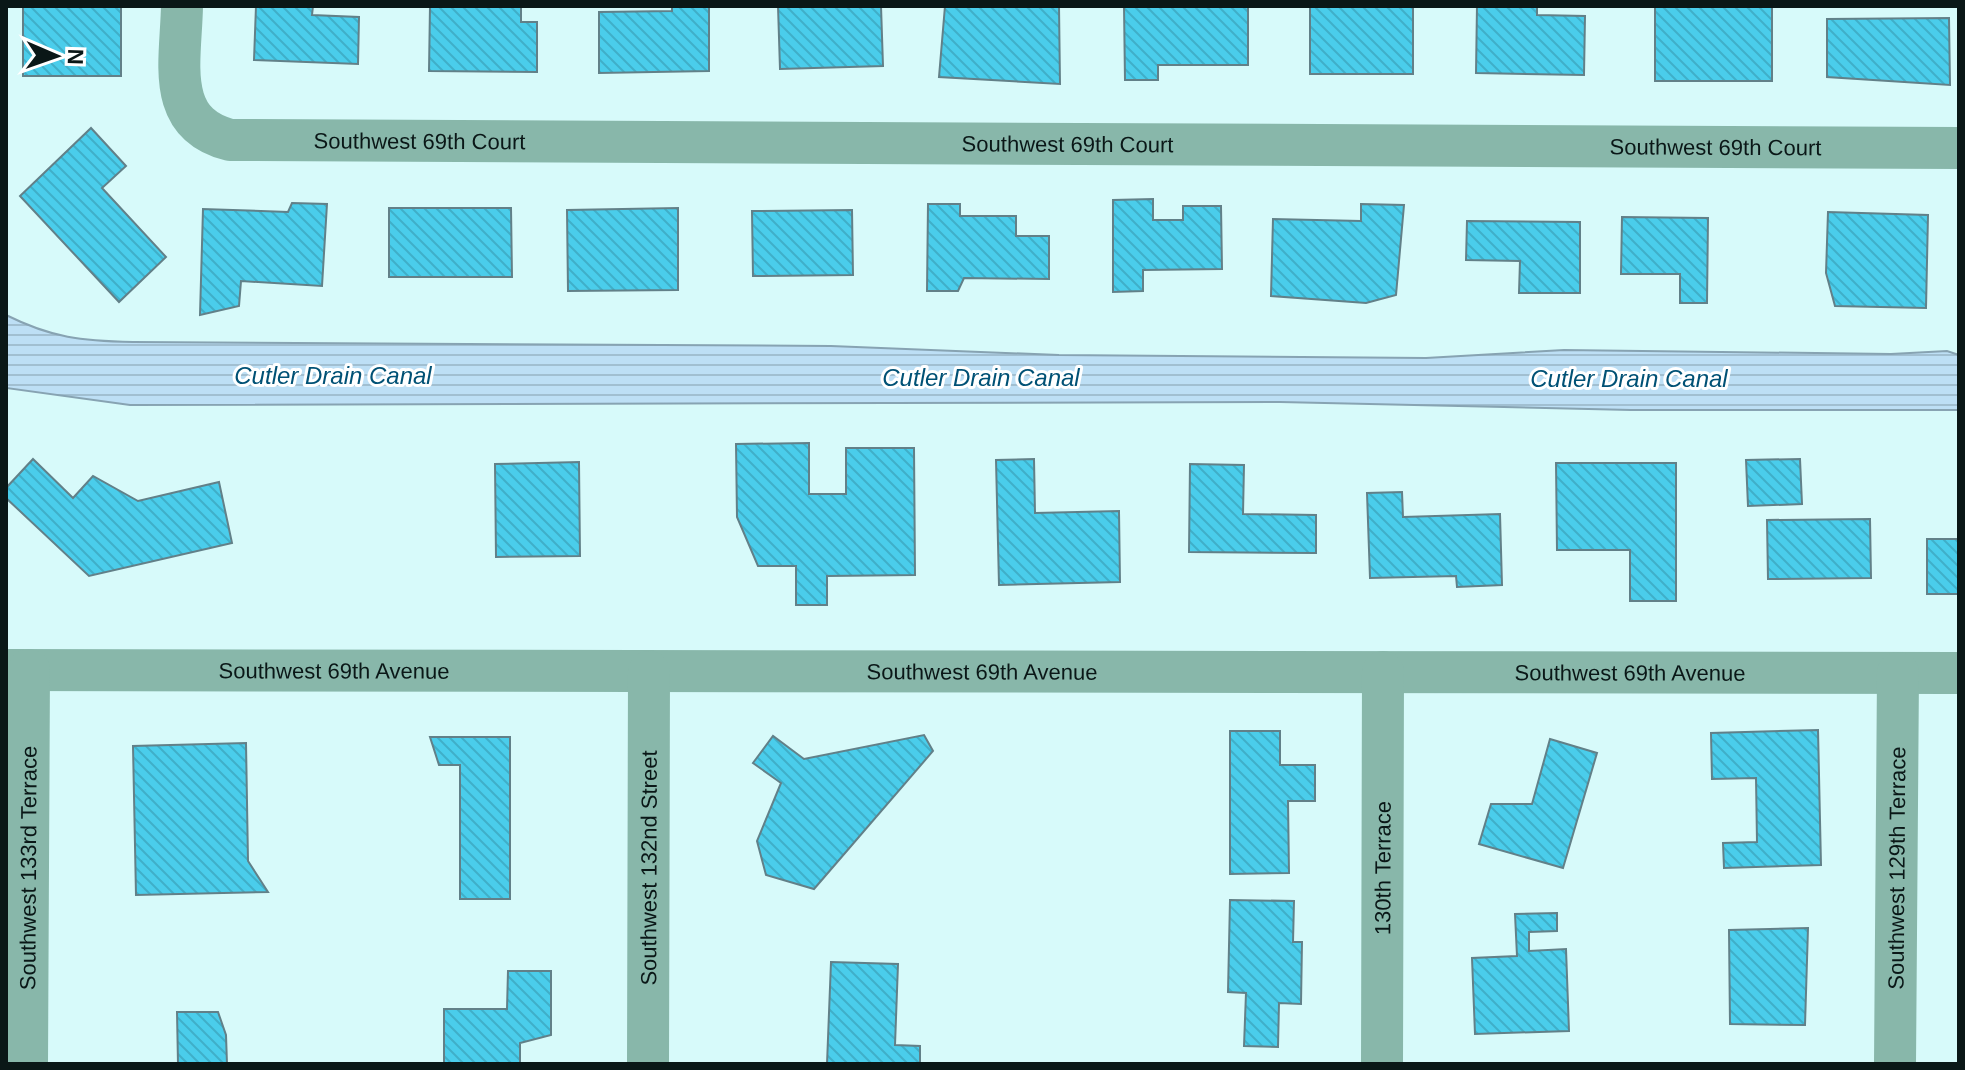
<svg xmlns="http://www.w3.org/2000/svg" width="1965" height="1070" font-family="Helvetica,sans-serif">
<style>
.water{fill:url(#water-rules);stroke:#87a3b2;stroke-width:2}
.building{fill:url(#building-back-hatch);stroke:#628088;stroke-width:2}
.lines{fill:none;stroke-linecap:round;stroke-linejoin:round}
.minor{stroke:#88b7aa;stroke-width:42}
.labels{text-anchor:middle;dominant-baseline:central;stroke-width:6;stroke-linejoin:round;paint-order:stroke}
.street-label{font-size:22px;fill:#0a1717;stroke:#fff}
.water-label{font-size:24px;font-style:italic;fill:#005175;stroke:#fff}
</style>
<defs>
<pattern id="water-rules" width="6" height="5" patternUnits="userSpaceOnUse" patternTransform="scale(2)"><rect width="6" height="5" fill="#bddff5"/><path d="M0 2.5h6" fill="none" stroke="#a1bfd1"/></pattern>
<pattern id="building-back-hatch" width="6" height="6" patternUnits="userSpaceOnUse" patternTransform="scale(2)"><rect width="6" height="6" fill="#4acdeb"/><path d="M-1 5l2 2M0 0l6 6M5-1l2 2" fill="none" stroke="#3fafc9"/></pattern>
</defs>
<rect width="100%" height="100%" fill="#d7fafa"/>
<path class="water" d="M 6,315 C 52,338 82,341 133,342 L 831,346 L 1059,355 L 1426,358 L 1564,350 L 1891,354 L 1947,351 L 1959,355 L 1959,410 L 1631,410 L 1280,402 L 130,405 L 6,388 Z"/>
<g class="building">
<rect x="23" y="6" width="98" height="70"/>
<polygon points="256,6 313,6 312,15 359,17 358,64 254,60"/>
<polygon points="430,6 521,6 521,22 537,22 537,72 429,71"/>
<polygon points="672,6 709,6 709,71 599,73 599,12 672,11"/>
<polygon points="778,6 881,6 883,66 780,69"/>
<polygon points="945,6 1059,6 1060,84 939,77"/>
<polygon points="1124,6 1248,6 1248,65 1158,65 1158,80 1125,80"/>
<rect x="1310" y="6" width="103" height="68"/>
<polygon points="1477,6 1537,6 1537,15 1585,16 1584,75 1476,73"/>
<rect x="1655" y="6" width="117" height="75"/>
<polygon points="1949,18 1950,85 1827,77 1827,19"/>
<polygon points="91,128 126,166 102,188 166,257 119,302 20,196"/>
<polygon points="1153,199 1153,220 1183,220 1183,206 1221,206 1222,269 1143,270 1143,291 1113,292 1113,200"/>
<polygon points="292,203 327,204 322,286 241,281 239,306 200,315 203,209 288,212"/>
<polygon points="928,204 960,204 960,216 1016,216 1016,236 1049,236 1049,279 964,278 958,291 927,291"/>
<polygon points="1361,204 1404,205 1396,295 1366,303 1271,296 1273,219 1361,221"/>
<polygon points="389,208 511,208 512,277 389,277"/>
<polygon points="678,208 678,290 568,291 567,210"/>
<polygon points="852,210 853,275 753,276 752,211"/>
<polygon points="1828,212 1928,215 1926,308 1835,306 1826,273"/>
<polygon points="1622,217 1708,218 1707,303 1680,303 1680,274 1621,274"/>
<polygon points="1467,221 1580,222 1580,293 1519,293 1520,261 1466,260"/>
<polygon points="809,443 809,494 846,494 846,448 914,448 915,575 827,576 827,605 796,605 796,566 758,566 737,517 736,444"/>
<polygon points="33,459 73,498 93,476 138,501 219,482 232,543 89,576 6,498 6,488"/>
<polygon points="1034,459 1035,513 1119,511 1120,582 999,585 996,460"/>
<polygon points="1800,459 1802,504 1748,506 1746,460"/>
<polygon points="579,462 580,556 496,557 495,464"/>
<polygon points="1556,463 1676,463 1676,601 1630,601 1630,550 1557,550"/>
<polygon points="1190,464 1244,465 1243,514 1316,515 1316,553 1189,552"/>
<polygon points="1402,492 1403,517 1500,514 1502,585 1457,587 1456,576 1370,578 1367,493"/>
<polygon points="1870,519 1871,578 1768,579 1767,520"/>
<rect x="1927" y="539" width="32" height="55"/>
<polygon points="1818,730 1821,865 1724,868 1723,843 1757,842 1756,778 1712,779 1711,733"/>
<polygon points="1230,731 1280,731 1280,765 1315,765 1315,801 1288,801 1289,873 1230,874"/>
<polygon points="924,735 933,751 814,889 766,875 757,841 781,783 753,763 773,736 804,759"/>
<polygon points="430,737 510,737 510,899 460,899 460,765 439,765"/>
<polygon points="1550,739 1597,753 1563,868 1479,844 1491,804 1532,804"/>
<polygon points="246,743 248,861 268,892 136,895 133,746"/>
<polygon points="1230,900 1294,901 1293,942 1302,942 1301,1004 1279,1003 1278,1047 1244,1046 1246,993 1228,992"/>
<polygon points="1557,913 1557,931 1529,932 1529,951 1566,949 1569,1031 1475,1034 1472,958 1517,956 1515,914"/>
<polygon points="1808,928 1805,1025 1730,1024 1729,930"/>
<polygon points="831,962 898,964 895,1045 920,1046 920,1064 827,1064"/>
<polygon points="508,971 551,971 551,1035 520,1043 520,1064 444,1064 444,1009 507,1009"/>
<polygon points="177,1012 218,1012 226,1035 227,1064 152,1064 178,1064"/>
</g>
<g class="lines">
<g class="minor">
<path id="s1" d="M 182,6 C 181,61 164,123 230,140 L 1959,148"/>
<path id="s2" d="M 6,670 L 1959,673"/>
<path id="s3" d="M 27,1064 L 29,670"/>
<path id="s4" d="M 648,1064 L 649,672"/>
<path id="s5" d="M 1382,1064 L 1383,672"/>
<path id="s6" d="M 1895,1064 L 1898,673"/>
</g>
</g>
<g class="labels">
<g class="street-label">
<text stroke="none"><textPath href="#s1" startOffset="348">Southwest 69th Court</textPath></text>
<text stroke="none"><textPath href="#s1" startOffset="996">Southwest 69th Court</textPath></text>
<text stroke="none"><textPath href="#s1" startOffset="1644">Southwest 69th Court</textPath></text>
<text stroke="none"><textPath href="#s2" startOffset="976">Southwest 69th Avenue</textPath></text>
<text stroke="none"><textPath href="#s2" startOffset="328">Southwest 69th Avenue</textPath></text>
<text stroke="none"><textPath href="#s2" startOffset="1624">Southwest 69th Avenue</textPath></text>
<text stroke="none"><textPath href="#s3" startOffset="196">Southwest 133rd Terrace</textPath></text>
<text stroke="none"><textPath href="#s4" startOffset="196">Southwest 132nd Street</textPath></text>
<text stroke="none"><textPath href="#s5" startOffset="196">130th Terrace</textPath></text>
<text stroke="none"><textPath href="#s6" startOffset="196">Southwest 129th Terrace</textPath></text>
</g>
<g class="water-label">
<text x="333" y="375">Cutler Drain Canal</text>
<text x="981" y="377">Cutler Drain Canal</text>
<text x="1629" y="378">Cutler Drain Canal</text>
</g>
</g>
<rect width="1965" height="1070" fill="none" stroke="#0a1717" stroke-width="16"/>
<g transform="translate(56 56) rotate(92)" stroke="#ffffff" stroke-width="6" paint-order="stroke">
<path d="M0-6L14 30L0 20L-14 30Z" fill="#0a1717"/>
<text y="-12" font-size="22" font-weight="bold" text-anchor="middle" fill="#0a1717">N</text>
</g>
</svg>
